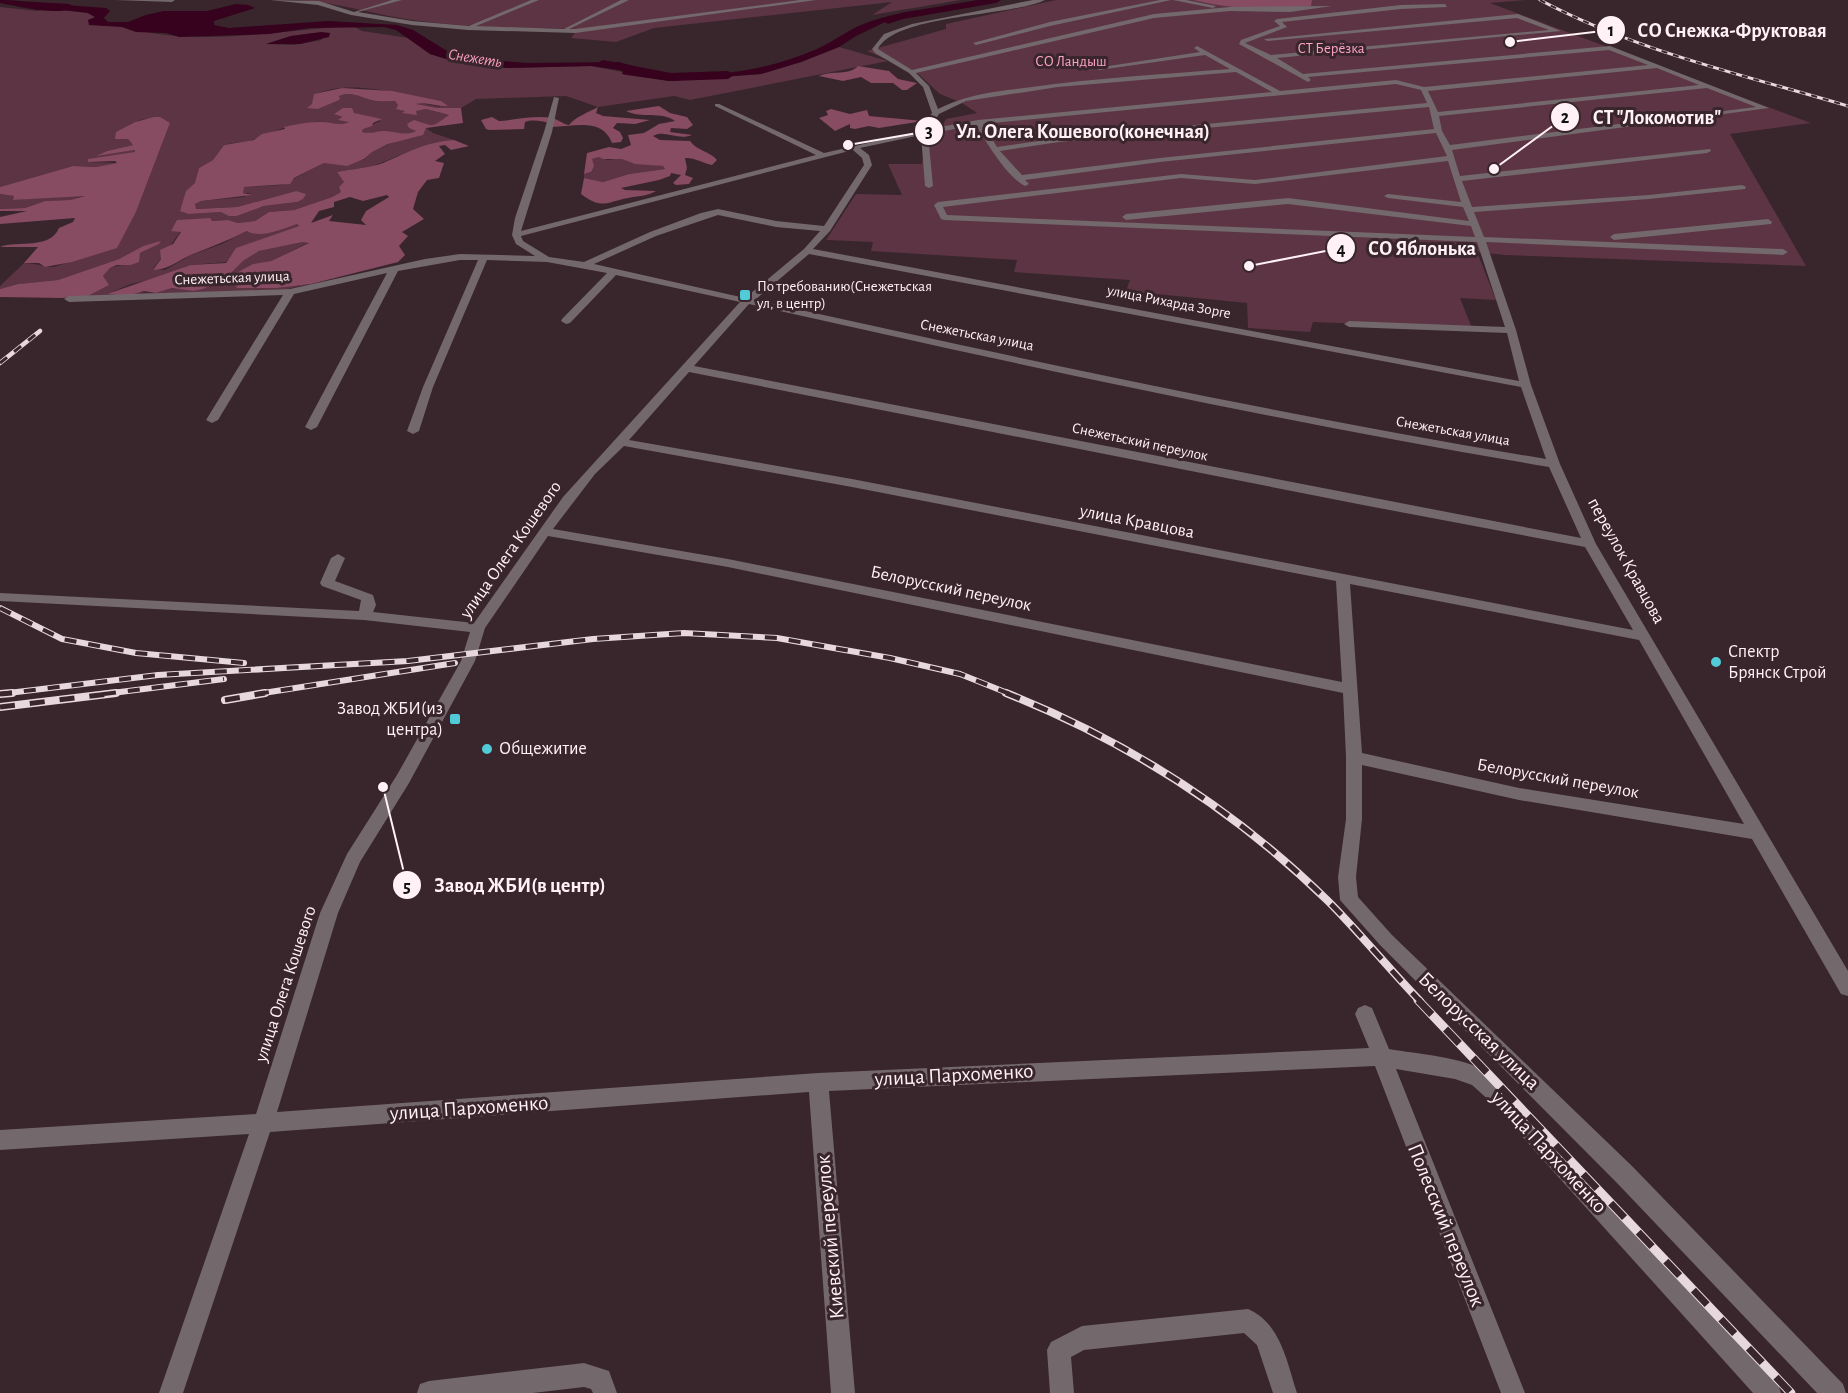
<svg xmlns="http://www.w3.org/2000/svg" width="1848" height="1393" font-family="'Alegreya Sans',sans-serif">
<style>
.green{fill:#5c3443;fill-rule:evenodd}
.forest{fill:#874b62;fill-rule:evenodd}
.water{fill:#37021d}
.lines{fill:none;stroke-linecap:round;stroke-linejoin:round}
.river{fill:#37021d;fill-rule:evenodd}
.minor{fill:#73686b;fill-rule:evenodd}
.rail-far4-casing{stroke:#e6d8dc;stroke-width:3}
.rail-far3-casing{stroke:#e6d8dc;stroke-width:4.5}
.rail-far2-casing{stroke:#e6d8dc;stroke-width:6}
.rail-far1-casing{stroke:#e6d8dc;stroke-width:8}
.rail-casing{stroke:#e6d8dc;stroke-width:9}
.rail-far4{stroke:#39252c;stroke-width:2;stroke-dasharray:6;stroke-linecap:butt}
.rail-far3{stroke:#39252c;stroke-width:3;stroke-dasharray:9;stroke-linecap:butt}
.rail-far2{stroke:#39252c;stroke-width:4;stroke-dasharray:12;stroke-linecap:butt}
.rail-far1{stroke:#39252c;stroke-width:5;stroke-dasharray:15;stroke-linecap:butt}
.rail{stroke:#39252c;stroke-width:7;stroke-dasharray:20;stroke-linecap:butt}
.poi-dot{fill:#52cbd9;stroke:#39252c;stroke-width:2}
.labels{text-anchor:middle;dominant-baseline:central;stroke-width:6;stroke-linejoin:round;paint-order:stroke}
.far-park-label{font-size:15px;fill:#fea2c5;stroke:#39252c}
.far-street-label{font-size:15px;fill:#fff1f5;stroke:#39252c}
.far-poi-label{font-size:15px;fill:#fff1f5;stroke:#39252c;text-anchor:start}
.far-water-label{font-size:16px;font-style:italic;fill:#fb9fc1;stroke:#39252c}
.street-label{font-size:18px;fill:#fff1f5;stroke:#39252c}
.poi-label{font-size:18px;fill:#fff1f5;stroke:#39252c;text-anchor:start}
.near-street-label{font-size:21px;fill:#fff1f5;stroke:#39252c}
.leader{fill:none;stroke:#fff1f5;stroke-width:2}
.callout-dot{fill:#fff1f5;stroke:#39252c;stroke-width:2}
.mark-label{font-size:18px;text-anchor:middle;font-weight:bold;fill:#111}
.callout-label{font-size:20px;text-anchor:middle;font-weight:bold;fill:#fff1f5;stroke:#39252c;stroke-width:6;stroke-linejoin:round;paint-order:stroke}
</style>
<rect width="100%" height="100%" fill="#39252c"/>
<g class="green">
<path d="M 297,0 L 961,0 L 872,15 L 892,2 L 654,28 L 616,42 L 571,38 L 578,29 C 525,28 472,28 420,21 C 378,16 339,2 297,0 Z"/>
<polygon points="1056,0 1526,0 1490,3 1811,123 1730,134 1806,266 1505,255 1477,252 1496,300 1460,298 1472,328 1313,322 1310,332 1248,328 1247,303 1126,291 1130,280 1014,272 1017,260 871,251 873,242 826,240 856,194 902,195 888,164 922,164 926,134 946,129 942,127 946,119 977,113 962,103 940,94 916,72 867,51 946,29 946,24"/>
<path d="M 0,7 L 37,11 L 45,9 L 33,8 L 85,12 L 95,17 L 89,22 C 101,28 112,24 125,27 C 198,48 277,30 353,26 L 362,31 L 409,38 L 430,54 L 456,62 L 507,68 L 591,66 L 669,81 L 761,74 L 801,62 L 839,47 L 888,61 L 690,100 L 674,96 L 598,107 L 566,96 L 476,99 L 461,108 L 437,108 L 415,104 L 421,103 L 440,107 L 441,101 C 412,97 371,85 342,88 C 333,88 323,92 314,94 L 318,109 L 337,101 L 338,96 C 353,90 362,99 376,101 C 382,102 389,101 395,101 L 405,111 L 417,114 L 415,111 L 426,109 L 449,115 L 441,123 L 428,125 L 412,133 L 399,135 L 382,131 L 370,134 L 362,132 L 363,128 L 381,121 L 354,113 L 335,114 L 350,122 C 339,126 333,124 323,122 C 316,121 306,123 300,124 C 288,124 264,137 252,140 C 243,143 233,142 224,145 L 213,160 L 199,168 L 189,214 L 221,212 L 237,216 L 264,206 L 297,202 L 296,191 L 237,207 L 195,209 L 195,204 L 201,201 L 244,197 L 250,193 L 243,193 L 243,187 L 282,185 L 324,163 L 364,160 L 371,152 L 426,128 L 433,133 L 454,140 C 425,143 409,152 383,162 C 370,168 352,169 337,172 L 345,182 L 341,192 L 332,197 L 294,210 L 269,212 L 255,221 L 238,223 L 228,220 L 211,221 L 171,231 L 181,231 L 153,269 L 165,270 L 191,255 L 222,244 L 247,231 L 275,231 L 297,224 L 299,226 L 237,248 L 226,262 L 191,265 L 159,278 L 131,284 L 107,294 L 127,296 L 135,292 L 156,293 L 172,288 L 193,291 L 225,279 L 243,261 L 259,251 L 303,242 L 310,242 L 271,261 L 253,264 L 238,288 L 277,288 L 311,284 L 287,289 L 156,297 L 62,298 L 88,296 L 108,285 L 103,276 L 110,268 L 126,264 L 140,253 L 159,244 L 143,246 L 119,259 L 58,280 L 18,284 L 0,289 L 0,286 L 24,263 C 35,263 43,267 54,267 L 117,247 L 136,212 L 170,123 C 146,114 132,119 115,138 L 128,139 L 133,145 L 107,151 L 98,155 L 135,150 L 136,152 L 89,162 L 118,163 L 96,167 L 73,166 L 0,187 ZM 315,33 L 322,40 L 294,45 L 266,44 L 291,36 Z"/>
<polygon points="599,157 608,160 622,158 630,162 663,166 665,169 629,174 603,182 584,178 584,174 591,172 591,159"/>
<polygon points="0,194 14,196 13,200 86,195 70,200 45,201 25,208 0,209"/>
</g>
<g class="forest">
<path d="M 1193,0 L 1312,0 L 1311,6 C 1271,12 1232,9 1193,0 Z"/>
<path d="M 858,66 L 889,71 L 898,79 L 917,83 L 907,90 L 902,90 L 893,83 L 871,83 L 861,77 L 843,81 L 819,76 C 832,70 849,76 858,66 Z"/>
<path d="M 342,88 L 392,91 L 441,101 L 448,106 C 437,107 426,101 416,104 L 437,108 L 461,108 L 463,123 L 426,128 L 423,135 L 388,144 L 372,152 L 364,159 L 347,166 L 324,163 L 294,178 L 290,184 L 244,187 L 243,193 L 252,195 L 201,201 L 195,204 L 196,209 L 237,207 L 296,191 L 306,194 L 303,199 L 297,202 L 264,206 L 237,216 L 229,216 L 221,212 L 189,214 L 180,211 L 186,191 L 195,183 L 199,168 L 213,160 L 224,145 L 254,140 L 262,134 L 285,129 L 284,127 C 295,124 307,122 319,122 C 330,121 338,127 349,122 L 338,120 L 342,117 L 334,114 L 343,108 L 352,108 L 354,113 L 382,119 L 373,123 L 372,126 L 363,129 L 362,132 C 370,134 374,132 382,131 C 394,130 404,137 416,131 L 409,128 L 407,124 L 414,120 C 435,127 432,127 449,115 L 426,109 L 416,111 L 417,115 L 402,113 L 405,111 L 396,109 L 398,105 L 395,101 C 389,101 382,102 376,101 C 362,99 353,90 339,96 L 340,99 L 337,101 L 318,109 L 307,108 L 312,104 L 314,94 Z"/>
<path d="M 659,106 L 670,113 L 687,117 L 693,125 L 687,129 L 671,128 L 670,132 L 692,135 C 678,141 664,129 653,136 L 660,140 L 690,141 C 697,151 710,151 717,160 L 712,165 C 703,163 693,157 685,158 L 687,168 L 685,175 L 693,178 L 689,184 L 676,185 L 673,183 L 681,175 L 671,173 L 670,176 L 659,180 L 621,188 L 625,190 L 656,191 C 647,196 638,196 628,198 C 607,202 602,210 581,194 L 584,178 L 603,182 L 629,174 L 665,169 L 663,166 L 635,164 L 622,159 L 603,159 L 599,157 L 592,159 L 594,166 L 591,172 L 584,174 L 587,153 L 609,147 L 621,149 L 631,145 L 628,135 L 644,133 L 659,124 L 675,121 C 662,111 641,119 626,111 Z"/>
<path d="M 598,107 L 596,113 L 603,116 L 650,120 L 635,124 L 617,123 L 613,128 L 620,132 L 623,138 L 621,142 L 612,143 C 602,117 574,127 551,127 L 549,123 C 542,121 532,119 525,122 L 524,129 L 489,130 L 486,129 L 481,120 L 492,117 L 499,121 C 515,120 535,115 552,118 C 558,119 562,124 569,125 C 575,117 589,112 598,107 Z"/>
<polygon points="831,109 850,114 867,110 869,116 923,121 879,128 869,126 855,129 850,128 850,124 835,131 819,118 828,115 826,111"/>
<path d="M 154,117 L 160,117 L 170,123 L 136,212 L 117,248 L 72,262 L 45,267 L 39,263 L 24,263 L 38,247 L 0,247 C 18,240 50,250 59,228 L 73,222 L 75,218 L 0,224 L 0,217 L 27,211 L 0,211 L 0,209 L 25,208 L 45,201 L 70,200 L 85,196 L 13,200 L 14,196 L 0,194 L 0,187 L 73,166 L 96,167 L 117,163 L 115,161 L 88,162 L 88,159 L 135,152 L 135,150 L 96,156 L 107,151 L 133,145 L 128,139 L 115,139 L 116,132 L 135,122 Z"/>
<path d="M 454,140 L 469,146 L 451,150 L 445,145 L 439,146 L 445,154 L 435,161 L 444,163 L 439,178 L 427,180 L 418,192 L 413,209 L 424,219 L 402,232 L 408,236 L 399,246 L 405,255 L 398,262 L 311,284 L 277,288 L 237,288 L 231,276 L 253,264 L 271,261 L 309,243 L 303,242 L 259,251 L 243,261 L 225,279 L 203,289 L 193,291 L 172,288 L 156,293 L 144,291 L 127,296 L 107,294 L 191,265 L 226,263 L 236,248 L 299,226 L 297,224 C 283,229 260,239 247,231 C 229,240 211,247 193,254 C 178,260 169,270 153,270 L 161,259 L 160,250 L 173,244 L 181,232 L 171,231 L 177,220 L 210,218 L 212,221 L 228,220 L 238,223 L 255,221 L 269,212 L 294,210 L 332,197 L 341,192 L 339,187 L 344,182 L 337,172 C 351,169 369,168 383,163 C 411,151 422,143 454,140 ZM 387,195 L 389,197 L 366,211 L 361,220 L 366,225 L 329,221 L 333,215 L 311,223 L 319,211 L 334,207 L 334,202 L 350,197 L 363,201 Z"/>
<polygon points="161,241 159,244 140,253 139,262 131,265 117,265 110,268 103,276 109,285 88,296 62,298 0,297 0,289 18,284 58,280 119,259 143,246"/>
</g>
<g class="water">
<path d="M 0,0 L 20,1 L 29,5 L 65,5 L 106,8 L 110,11 L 104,18 L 108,22 L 128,22 L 146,15 L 164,11 L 207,11 L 236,4 L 248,5 L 255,8 L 214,21 L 214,25 L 229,28 L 328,21 L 397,25 L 413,30 L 447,51 L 476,59 L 527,63 L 619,62 L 636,67 L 637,74 C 698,79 760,74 817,49 C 828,44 838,37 849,31 C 870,19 895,14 919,10 L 924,13 L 885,22 L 856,36 L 839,47 L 801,62 L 761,74 L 669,81 L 627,75 L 622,74 L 623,71 L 620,70 L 591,66 L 507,68 L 456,62 L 430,54 L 396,30 L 384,27 L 310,28 L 269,34 L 179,37 L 166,33 L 136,32 L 122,27 L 89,25 L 88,20 L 95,17 L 88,13 L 10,4 L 0,2 Z"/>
<polygon points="321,32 330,33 329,37 300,44 266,44 291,36"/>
</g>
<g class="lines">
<g class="river">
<path d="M 0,0 L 69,4 L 74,7 C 61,17 17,6 0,3 Z"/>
<polygon points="978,0 1001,0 996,3 903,19 888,24 883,21 901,13"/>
<polygon points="603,60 671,73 728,71 734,75 728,79 671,81 599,66 599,62"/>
</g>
<g class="minor">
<polygon points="115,0 175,0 172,2"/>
<polygon points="270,0 319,1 354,12 392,0 402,0 358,12 412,21 469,26 531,0 539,0 476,26 564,29 621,0 629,0 569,29 575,29 800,0 816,0 575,33 468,30 412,25 351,15 318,5"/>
<path d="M 1033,0 L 1045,0 C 1009,17 896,14 878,49 L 912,70 L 1154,14 L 1230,7 L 1332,6 L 1290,12 L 1230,11 L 1154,18 L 916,73 L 929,86 L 938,109 C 971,93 996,92 1032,87 C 1097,78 1164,74 1230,69 L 1205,55 L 1099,70 L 1096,68 L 1200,52 L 1194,48 L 1197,46 L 1280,91 L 1396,80 L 1424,87 L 1648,65 L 1609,50 L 1308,77 L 1311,80 L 1308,82 L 1239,44 L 1241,40 L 1280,26 L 1274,21 L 1277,19 L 1401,5 L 1445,4 L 1447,7 L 1401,9 L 1282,22 L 1287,27 L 1245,43 L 1271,55 L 1549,30 L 1517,18 L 1267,41 L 1264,39 L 1518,14 L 1561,31 L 1277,58 L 1303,74 L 1610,46 L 1769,108 L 1452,150 L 1460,176 L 1710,149 L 1711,151 L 1707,153 L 1462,181 L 1472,207 L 1649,195 L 1742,185 L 1746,187 L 1745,189 L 1649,199 L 1474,212 L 1484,237 L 1783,249 L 1788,252 L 1783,255 L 1486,242 L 1516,330 L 1531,385 L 1560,464 L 1596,544 L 1848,971 L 1848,996 L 1841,994 L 1752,839 L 1519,800 L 1362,765 L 1362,819 L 1356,877 L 1358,897 L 1392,935 L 1633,1167 L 1843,1384 L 1846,1393 L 1817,1393 L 1617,1183 L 1380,945 L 1340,900 L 1338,877 L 1346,819 L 1346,757 L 1343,693 L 728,567 L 548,536 L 485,628 L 475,661 L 409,783 L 360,862 L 338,913 L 277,1112 L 818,1073 L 1369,1048 L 1355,1014 L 1358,1008 L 1365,1005 L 1372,1008 L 1389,1049 C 1417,1054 1464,1057 1487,1072 C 1494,1077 1499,1083 1505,1088 L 1778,1384 L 1781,1393 L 1753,1393 L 1491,1102 L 1472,1085 L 1455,1079 L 1396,1069 L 1525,1393 L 1501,1393 L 1375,1066 L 829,1091 L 855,1393 L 831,1393 L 809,1092 L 270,1132 L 183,1393 L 159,1393 L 249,1134 L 0,1150 L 0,1130 L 256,1114 L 320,913 L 347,854 L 397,775 L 461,661 L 470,632 L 364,620 L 0,601 L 0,593 L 359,611 L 361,600 L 322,586 L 320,583 L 331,558 L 338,554 L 345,558 L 335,581 L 373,595 L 376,605 L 373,612 L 474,623 L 563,497 L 740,302 L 616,275 L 570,323 L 566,324 L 561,321 L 562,319 L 607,273 L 547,262 L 487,260 L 433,387 L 419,431 L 413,434 L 407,431 L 423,387 L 478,260 L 460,260 L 398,271 L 317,427 L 311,430 L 305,427 L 387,273 L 294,294 L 218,420 L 212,423 L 206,420 L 283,295 L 69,302 L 64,299 L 69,296 L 290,289 L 425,259 L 460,254 L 535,256 L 516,244 L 512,235 L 515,218 L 544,132 L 554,97 L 559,98 L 552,132 L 521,231 L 816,155 L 715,106 L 715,104 L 719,104 L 824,153 L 921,131 L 932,113 L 923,87 L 909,73 L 875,53 L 872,49 L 884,34 L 912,24 ZM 1657,68 L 1699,85 L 1438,112 L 1428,91 ZM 1236,72 L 1272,92 L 978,120 L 929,129 L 939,114 L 966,101 L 1058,87 ZM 1396,84 L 1421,90 L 1427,103 L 1059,138 L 997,147 L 983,124 ZM 1707,88 L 1756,107 L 1450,145 L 1442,131 L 1439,116 ZM 1429,107 L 1434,129 L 1160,158 L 1022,175 L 1000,151 L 1059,142 ZM 976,125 C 987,143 1006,176 1025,186 L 1029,184 L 1025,180 L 1160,162 L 1436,133 L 1447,156 L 1255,180 L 1181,174 L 938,202 L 934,205 L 941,219 L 944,220 L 1477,242 L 1505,327 L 1349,321 L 1344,324 L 1349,327 L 1507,333 L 1519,381 L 813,249 L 830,231 L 872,165 L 869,155 L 860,148 L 921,135 L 925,186 L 929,188 L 933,186 L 928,134 ZM 853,150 L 862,158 L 864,165 L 824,226 L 776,221 L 718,209 L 701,213 L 650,232 L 584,262 L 549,257 L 523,241 L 521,236 ZM 1448,161 L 1461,202 L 1388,194 L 1384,196 L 1388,198 L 1463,207 L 1469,221 L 1288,198 L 1126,214 L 1122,217 L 1126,220 L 1288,204 L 1471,226 L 1475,237 L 947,215 L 943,207 L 1181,178 L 1255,184 ZM 718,215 L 776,227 L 820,231 L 804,249 L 745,298 L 594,264 L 656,236 ZM 809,254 L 1521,387 L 1546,459 C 1281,415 1017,358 755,300 ZM 749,304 C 1015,364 1281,422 1549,467 L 1581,538 L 694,366 ZM 689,372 L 1363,505 L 1585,547 L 1633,630 L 852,479 L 629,440 ZM 624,446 L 852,487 L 1336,581 L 1342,682 L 728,559 L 553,529 L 595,474 ZM 1350,584 L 1639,640 L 1744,824 L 1519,788 L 1362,753 Z"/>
<polygon points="1160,0 1171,0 1050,26 976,45 973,43 1050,22"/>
<polygon points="1173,0 1186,0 1216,6 1213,8"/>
<polygon points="1768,219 1772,222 1771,224 1614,240 1610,237 1614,234"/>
<path d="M 1248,1309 C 1281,1323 1287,1363 1297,1393 L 1273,1393 L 1257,1345 L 1244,1333 L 1084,1350 L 1071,1357 L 1074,1393 L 1050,1393 L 1047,1350 L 1051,1342 L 1082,1326 Z"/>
<polygon points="584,1363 609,1371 617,1393 593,1393 591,1389 584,1387 533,1393 417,1393 420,1384 429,1381"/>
</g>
<defs>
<path id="rail-far4" d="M 1540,0 C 1636,51 1744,75 1848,106"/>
<polyline id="rail-far3" points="0,363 40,331"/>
<g id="rail-far2">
<polyline points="0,608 62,639 136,653 244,663"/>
<polyline points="0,694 158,675 408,661 593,639 684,633 777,638 890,658 960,674 1010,694"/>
<polyline points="104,694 224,679"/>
<polyline points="257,694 455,663"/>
</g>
<g id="rail-far1">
<path d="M 1006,693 C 1127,741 1235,810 1328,901 C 1360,933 1389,969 1420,1001"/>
<polyline points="0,694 12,693"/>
<polyline points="225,700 265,693"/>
<polyline points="0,707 116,693"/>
</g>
<polyline id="rail" points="1418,1000 1791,1393"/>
</defs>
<use href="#rail-far4" class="rail-far4-casing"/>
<use href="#rail-far3" class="rail-far3-casing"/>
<use href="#rail-far2" class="rail-far2-casing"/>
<use href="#rail-far1" class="rail-far1-casing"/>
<use href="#rail" class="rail-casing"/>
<use href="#rail-far4" class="rail-far4"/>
<use href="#rail-far3" class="rail-far3"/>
<use href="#rail-far2" class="rail-far2"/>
<use href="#rail-far1" class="rail-far1"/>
<use href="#rail" class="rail"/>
</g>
<g class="poi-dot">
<rect x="739" y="289" width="12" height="12" rx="3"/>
<circle cx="1716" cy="662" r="6"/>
<rect x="449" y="713" width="12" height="12" rx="3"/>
<circle cx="487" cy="749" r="6"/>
</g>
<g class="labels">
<g class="far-park-label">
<text x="1331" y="48">СТ Берёзка</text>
<text x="1071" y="61">СО Ландыш</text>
</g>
<g class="far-street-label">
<text transform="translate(232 278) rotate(-2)">Снежетьская улица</text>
<text transform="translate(1169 302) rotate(11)">улица Рихарда Зорге</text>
<text transform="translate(977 335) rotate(11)">Снежетьская улица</text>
<text transform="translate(1453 431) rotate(10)">Снежетьская улица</text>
<text transform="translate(1140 442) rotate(12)">Снежетьский переулок</text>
</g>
<g class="far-poi-label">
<text x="757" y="286">По требованию(Снежетьская<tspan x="757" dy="17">ул, в центр)</tspan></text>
</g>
<g class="far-water-label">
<text transform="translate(475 58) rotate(9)">Снежеть</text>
</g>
<g class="street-label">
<text transform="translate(1137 522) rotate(11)">улица Кравцова</text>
<text transform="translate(511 550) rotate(-55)">улица Олега Кошевого</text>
<text transform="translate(1626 561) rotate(61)">переулок Кравцова</text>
<text transform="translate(951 589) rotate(12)">Белорусский переулок</text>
<text transform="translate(1558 779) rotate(10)">Белорусский переулок</text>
<text transform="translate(286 984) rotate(-72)">улица Олега Кошевого</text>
</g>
<g class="poi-label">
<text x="1728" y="652">Спектр<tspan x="1728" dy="21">Брянск Строй</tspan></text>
<text x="443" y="709" text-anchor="end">Завод ЖБИ(из<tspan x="443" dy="21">центра)</tspan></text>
<text x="499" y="749">Общежитие</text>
</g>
<g class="near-street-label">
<text transform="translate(1479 1031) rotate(44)">Белорусская улица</text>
<text transform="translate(954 1075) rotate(-3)">улица Пархоменко</text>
<text transform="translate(469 1108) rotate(-4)">улица Пархоменко</text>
<text transform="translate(1549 1152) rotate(47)">улица Пархоменко</text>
<text transform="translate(1446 1225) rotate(68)">Полесский переулок</text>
<text transform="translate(830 1237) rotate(-95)">Киевский переулок</text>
</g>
</g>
<path class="leader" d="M1510 42L1611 30M1494 169L1565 117M848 145L929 131M1249 266L1341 248M383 787L407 885"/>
<g class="callout-dot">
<circle cx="1510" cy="42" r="6"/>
<circle cx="1494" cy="169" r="6"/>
<circle cx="848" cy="145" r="6"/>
<circle cx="1249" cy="266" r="6"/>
<circle cx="383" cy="787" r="6"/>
<circle cx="1611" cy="30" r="15"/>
<circle cx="1565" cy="117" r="15"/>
<circle cx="929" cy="131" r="15"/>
<circle cx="1341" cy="248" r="15"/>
<circle cx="407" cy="885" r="15"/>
</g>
<g class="mark-label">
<text x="1611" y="36">1</text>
<text x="1565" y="123">2</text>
<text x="929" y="137">3</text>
<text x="1341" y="255">4</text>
<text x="407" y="892">5</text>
</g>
<g class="callout-label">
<text x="1732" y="37">СО Снежка-Фруктовая</text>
<text x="1657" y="124">СТ "Локомотив"</text>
<text x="1083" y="138">Ул. Олега Кошевого(конечная)</text>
<text x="1422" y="255">СО Яблонька</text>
<text x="520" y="892">Завод ЖБИ(в центр)</text>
</g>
</svg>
